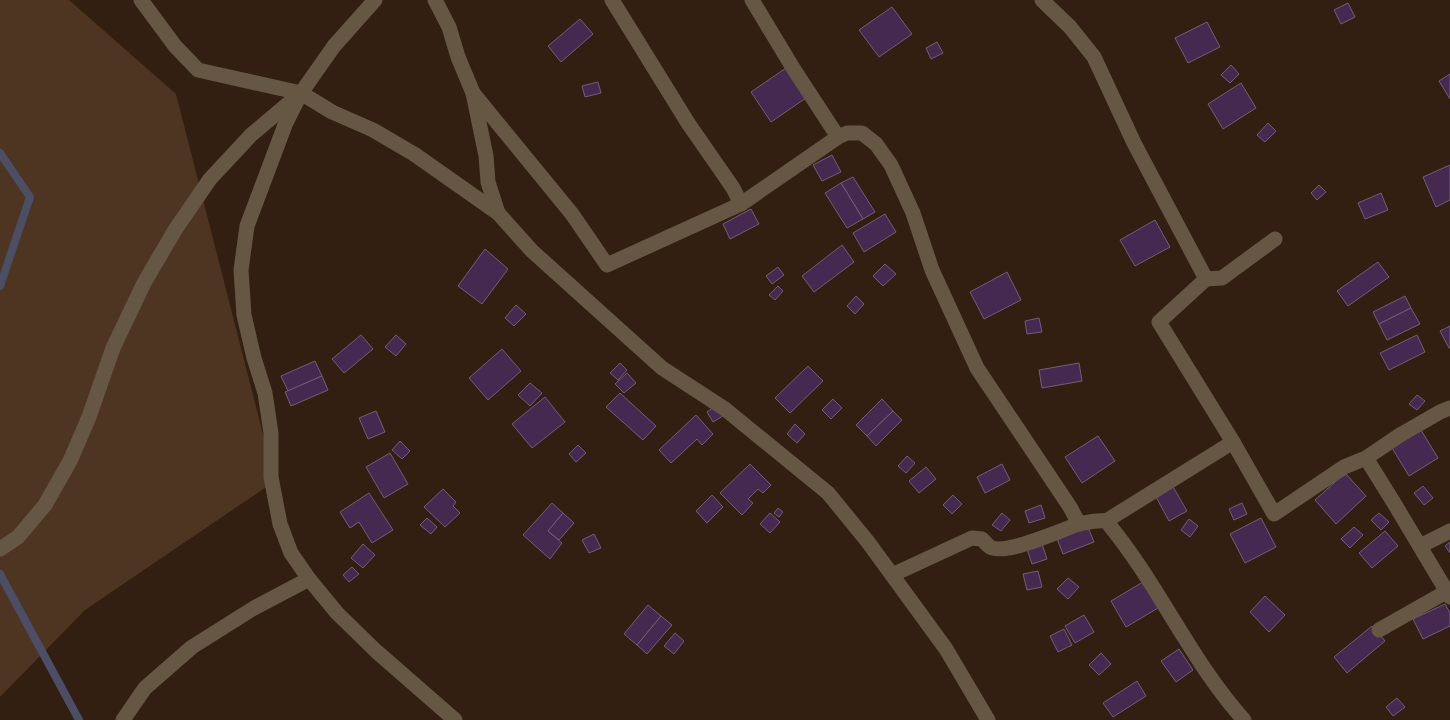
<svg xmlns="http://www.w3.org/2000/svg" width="1450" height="720" font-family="'Varela Round',sans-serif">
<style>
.green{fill:#4d3522}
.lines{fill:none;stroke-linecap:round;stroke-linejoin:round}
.stream{stroke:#4b4e65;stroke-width:8}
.building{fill:#452951;stroke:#6f6076}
.minor{stroke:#665745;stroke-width:15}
</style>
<rect width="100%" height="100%" fill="#321f11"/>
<polygon class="green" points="0,0 69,0 176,94 275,481 85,610 0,697"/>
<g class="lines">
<g class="stream">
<polyline points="0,153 30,197 0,286"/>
<polyline points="0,574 79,720"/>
</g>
</g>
<g class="building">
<polygon points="1348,3 1355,17 1341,24 1334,10"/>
<polygon points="892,7 912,34 879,57 859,30"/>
<polygon points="580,19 593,34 561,62 548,46"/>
<polygon points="1207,22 1220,47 1188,63 1175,38"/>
<polygon points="937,42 943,53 931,59 926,48"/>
<polygon points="1231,65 1239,74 1230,83 1221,75"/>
<polygon points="786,68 806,98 771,122 751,92"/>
<polygon points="1450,74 1450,99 1439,81"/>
<polygon points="598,82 601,93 585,97 582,86"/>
<polygon points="1241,83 1256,108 1223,129 1208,104"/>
<polygon points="1268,123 1276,131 1265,142 1257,135"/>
<polygon points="832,155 841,172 822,181 813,165"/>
<polygon points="1450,165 1450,200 1436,207 1423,177"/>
<polygon points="853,177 875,212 863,219 841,183"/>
<polygon points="841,183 863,219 847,228 825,193"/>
<polygon points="1319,185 1326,192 1317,200 1311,193"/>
<polygon points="1381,193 1388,210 1365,219 1358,203"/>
<polygon points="751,209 759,224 730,239 723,224"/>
<polygon points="885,214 896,232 864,252 853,233"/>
<polygon points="1155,220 1170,247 1135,266 1120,240"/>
<polygon points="842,245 854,262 814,292 802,276"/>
<polygon points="485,249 508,269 482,304 458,286"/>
<polygon points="1378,262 1389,277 1348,306 1337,291"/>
<polygon points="885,264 896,274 883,286 873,276"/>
<polygon points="778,267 784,275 772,284 766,276"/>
<polygon points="1007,272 1021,300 984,319 970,292"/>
<polygon points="778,286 783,291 775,300 769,295"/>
<polygon points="856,296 864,304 855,314 847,306"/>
<polygon points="1405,296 1411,308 1379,324 1373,312"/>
<polygon points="516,305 526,314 514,326 505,318"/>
<polygon points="1411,308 1420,324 1387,340 1379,324"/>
<polygon points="1039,318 1042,332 1027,334 1025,321"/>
<polygon points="1450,326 1450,348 1449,348 1440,331"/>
<polygon points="361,335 373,349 344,373 332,359"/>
<polygon points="396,335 406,344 396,356 385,347"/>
<polygon points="1417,335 1425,352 1389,370 1380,353"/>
<polygon points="502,349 521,371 488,400 469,378"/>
<polygon points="315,361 322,376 288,391 281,376"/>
<polygon points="620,363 627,370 618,380 610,373"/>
<polygon points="1079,363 1082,381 1042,388 1039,370"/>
<polygon points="808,366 823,381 790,413 775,398"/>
<polygon points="627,373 636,383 624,393 615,384"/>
<polygon points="322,376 328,390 291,406 285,392"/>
<polygon points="530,383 542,393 530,406 518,395"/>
<polygon points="620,393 656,426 643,440 606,407"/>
<polygon points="1417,395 1425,401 1417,410 1409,404"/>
<polygon points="545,397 565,422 532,448 512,424"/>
<polygon points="833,399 842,408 831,419 822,410"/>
<polygon points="882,399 893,411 867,436 856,425"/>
<polygon points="716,406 723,416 713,422 707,412"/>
<polygon points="376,411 385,432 368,439 359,418"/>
<polygon points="893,411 902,420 876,446 867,436"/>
<polygon points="696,415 713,434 702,445 697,439 671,463 659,450"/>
<polygon points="795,424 805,434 797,443 787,434"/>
<polygon points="1421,430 1438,458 1409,476 1392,448"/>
<polygon points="1098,436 1115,461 1082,483 1065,457"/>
<polygon points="400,441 410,451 402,459 392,450"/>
<polygon points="578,445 586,453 576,462 569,454"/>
<polygon points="390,453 408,484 384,498 366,467"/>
<polygon points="907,456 915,463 906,473 898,466"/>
<polygon points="750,464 771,485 763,493 758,489 748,499 753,503 742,515 720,493"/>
<polygon points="1002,464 1010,480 985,493 977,477"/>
<polygon points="926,467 936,479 919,493 909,481"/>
<polygon points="1345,473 1366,496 1336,524 1315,500"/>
<polygon points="1172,485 1187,511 1169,521 1155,495"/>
<polygon points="1423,486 1433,498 1424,505 1414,493"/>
<polygon points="443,489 456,502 453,506 460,513 445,527 424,507"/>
<polygon points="369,493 393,530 372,543 359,522 350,528 340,512"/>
<polygon points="712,495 723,507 707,523 696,511"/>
<polygon points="953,495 962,504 952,514 943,505"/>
<polygon points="552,503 563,513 548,531 562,543 550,559 523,535"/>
<polygon points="1242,503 1247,514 1234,520 1229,509"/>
<polygon points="1041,505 1045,518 1029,523 1025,511"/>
<polygon points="778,508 783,512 779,517 774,513"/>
<polygon points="563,513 574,523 559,540 548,531"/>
<polygon points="770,513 780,522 770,533 760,524"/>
<polygon points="1002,513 1010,520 1001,531 992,525"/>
<polygon points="1379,513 1389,522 1381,530 1371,520"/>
<polygon points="427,518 437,527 431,534 420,525"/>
<polygon points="1261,518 1276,547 1245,563 1230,534"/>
<polygon points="1189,519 1198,526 1190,537 1181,530"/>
<polygon points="1087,525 1094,542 1063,554 1056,536"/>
<polygon points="1354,527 1363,535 1350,548 1341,539"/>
<polygon points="1385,531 1398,546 1372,568 1359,553"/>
<polygon points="594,534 601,548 589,553 582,540"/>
<polygon points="1041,541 1047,559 1032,564 1026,546"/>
<polygon points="1450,542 1450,553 1445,546"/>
<polygon points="363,544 375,555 363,568 351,558"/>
<polygon points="352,567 359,574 349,582 343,575"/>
<polygon points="1038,571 1042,587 1027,590 1023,574"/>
<polygon points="1068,578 1079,587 1068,599 1057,589"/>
<polygon points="1143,582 1158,608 1126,627 1111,601"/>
<polygon points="1265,596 1285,615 1269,632 1250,612"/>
<polygon points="1445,604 1450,613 1450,626 1423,639 1413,619"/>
<polygon points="648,605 661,616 637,645 624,634"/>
<polygon points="1084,615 1094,632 1075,643 1065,626"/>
<polygon points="661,616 672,625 647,654 637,645"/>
<polygon points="1372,626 1385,641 1347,673 1334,657"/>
<polygon points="1064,629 1072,645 1058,652 1050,636"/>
<polygon points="675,633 684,641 674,654 664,646"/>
<polygon points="1179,649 1193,670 1176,682 1161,661"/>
<polygon points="1101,653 1111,664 1099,675 1089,665"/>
<polygon points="1137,681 1146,696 1113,717 1103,703"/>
<polygon points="1397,698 1405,707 1393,716 1386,707"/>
</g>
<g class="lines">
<g class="minor">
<polyline points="141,0 175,46 198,70 301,93 332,112 373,130 414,154 498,213"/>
<polyline points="375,0 334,46 301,93 285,125 247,226 241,270 244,315 254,358 265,393 271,433 271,477 280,524 291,553 309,579 337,613 376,651 455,720"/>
<polyline points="435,0 449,27 458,57 473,93 486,156 488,182 498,213 532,251 662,368 725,409 828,493 868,542 946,649 988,720"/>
<polyline points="612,0 688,123 733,188 741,204"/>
<polyline points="752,0 793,68 838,137"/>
<polyline points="1042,0 1070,27 1094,57 1134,143 1206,279 1159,322 1233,442 1274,514 1344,467 1366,458 1400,435 1440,412 1450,408"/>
<polyline points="473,93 572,214 607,265 741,204 838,137 847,133 862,133 876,144 891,165 913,213 932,270 977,368 1070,507 1079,524"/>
<polyline points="1206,279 1222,278 1275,239"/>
<polyline points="1366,458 1394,503 1450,597"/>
<polyline points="1106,521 1233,442"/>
<polyline points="1420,546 1450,531"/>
<polyline points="0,549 18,537 45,505 70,461 89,417 113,348 144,283 175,230 210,179 251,135 296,97"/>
<path d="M 892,575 L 972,538 L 982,539 C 984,541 987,545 990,547 C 1006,556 1061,530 1079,524 C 1088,522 1097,520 1106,521 C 1158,583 1190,660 1244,720"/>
<polyline points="1379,630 1446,592"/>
<polyline points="123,720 145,688 192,647 254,608 309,579"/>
</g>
</g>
</svg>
